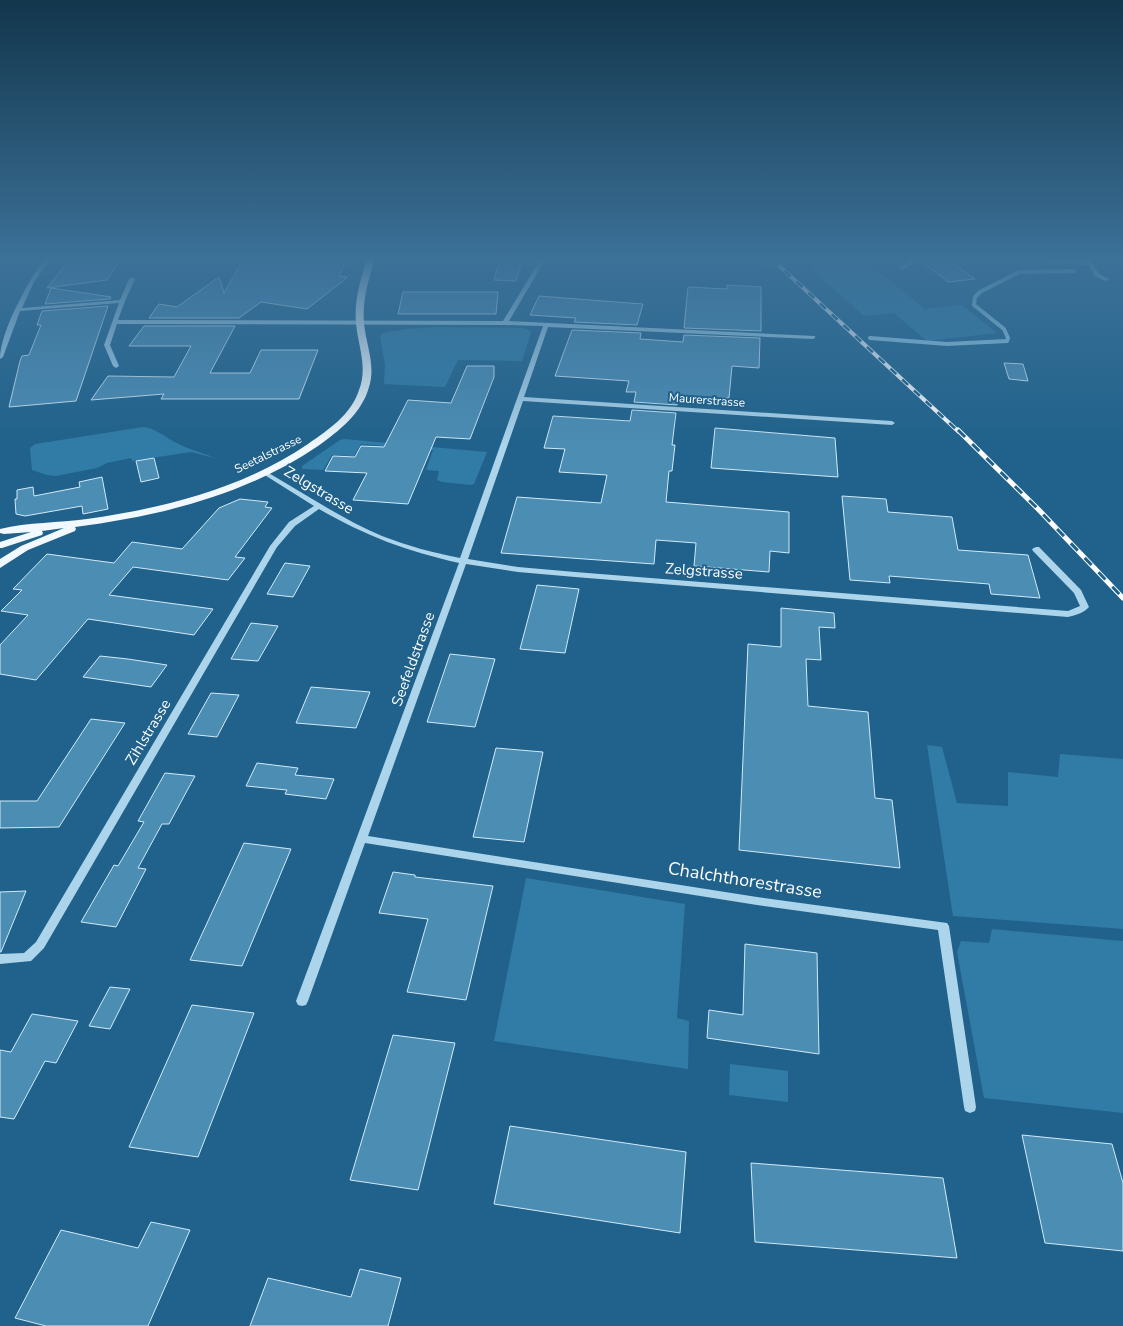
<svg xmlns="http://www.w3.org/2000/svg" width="1123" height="1326" font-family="'Nunito Sans',sans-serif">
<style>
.green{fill:#307ca6}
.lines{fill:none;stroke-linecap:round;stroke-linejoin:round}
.stream{stroke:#9fd2ed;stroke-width:4}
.building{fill:#4c8db4;stroke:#d1eaf8}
.minor{fill:#acd4eb;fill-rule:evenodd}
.major{fill:#f1f9fe;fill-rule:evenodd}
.rail-far1-casing{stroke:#fff;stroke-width:4}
.rail-casing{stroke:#fff;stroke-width:5}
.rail-far1{stroke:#20628b;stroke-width:2.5;stroke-dasharray:8;stroke-linecap:butt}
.rail{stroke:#20628b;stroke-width:3;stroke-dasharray:10;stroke-linecap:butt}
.labels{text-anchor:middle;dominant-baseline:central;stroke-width:4;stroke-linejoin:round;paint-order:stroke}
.far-street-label{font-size:12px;fill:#fff;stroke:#20628b}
.street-label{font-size:15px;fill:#fff;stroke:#20628b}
.near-street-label{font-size:18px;fill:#fff;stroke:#20628b}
</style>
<rect width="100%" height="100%" fill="#20628b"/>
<g class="green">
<polygon points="865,261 925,309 962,305 997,333 927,341 894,313 864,316 808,266"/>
<polygon points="438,327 522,328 529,330 531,333 522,361 458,360 445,387 384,384 385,365 380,337 382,333 406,329"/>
<path d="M 143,427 C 154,428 161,434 171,440 C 184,448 201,452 215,458 L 191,452 L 132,461 L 131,458 L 107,463 L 97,468 L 56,476 L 47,475 L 32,470 L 30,448 L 35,444 Z"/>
<polygon points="344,439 487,452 474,484 471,485 442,482 437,480 439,471 426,470 433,450 361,444 354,456 332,455 323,470 302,469 302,466 340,440"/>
<polygon points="927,745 942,747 957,803 1008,806 1008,772 1058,777 1060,754 1123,759 1123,929 953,916"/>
<polygon points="526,878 685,904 677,1018 689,1021 688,1069 494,1041"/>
<polygon points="992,929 1123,941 1123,1113 984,1098 957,952 961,941 989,943"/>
<polygon points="730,1064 788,1071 788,1102 729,1095"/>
</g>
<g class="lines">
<polyline class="stream" points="870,338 947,344 1007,341 1008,338 1004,329 974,305 975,297 980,292 1019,272 1074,271"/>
</g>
<g class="building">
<polygon points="69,260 120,260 107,280 47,288"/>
<polygon points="243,260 347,260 339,276 348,277 307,309 261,302 239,318 149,318 159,304 177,307 219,277 224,293"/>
<polygon points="500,260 522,260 516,281 494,280"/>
<polygon points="920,260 948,260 975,279 948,282"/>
<polygon points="727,285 761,287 761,331 684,328 688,287 727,289"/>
<polygon points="51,288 111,297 110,299 45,304"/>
<polygon points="403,292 498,292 496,314 398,314"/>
<polygon points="539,296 590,300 643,304 637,325 574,322 576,318 530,315"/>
<polygon points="108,306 76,401 9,407 20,361 22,356 29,355 41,325 37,325 42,311"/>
<polygon points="144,326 235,326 210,373 250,373 261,350 318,350 299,399 161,399 164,394 91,400 108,376 174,377 191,346 129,346"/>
<polygon points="572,330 641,333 640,339 683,342 684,335 760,338 759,368 732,366 729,398 719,398 719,402 678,399 677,405 634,402 636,392 626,392 629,381 555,376"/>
<polygon points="1004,363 1023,364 1028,381 1009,379"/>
<polygon points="467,366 494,366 494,377 470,439 436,437 408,504 353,500 367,473 325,471 333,456 355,457 361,446 384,447 408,400 451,403"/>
<polygon points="632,410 676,413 672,445 675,445 672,471 669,471 666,502 789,512 789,553 770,551 769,572 694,566 696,543 656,540 654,564 501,553 517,497 601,503 607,475 559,472 565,449 544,448 553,416 630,421"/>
<polygon points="715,428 835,438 838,477 711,468"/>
<polygon points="154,458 159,478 141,482 136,461"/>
<polygon points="102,477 108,509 83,514 82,506 25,516 16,514 15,499 17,499 17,490 33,487 34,496 80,487 79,482"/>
<polygon points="842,496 886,499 888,512 952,517 958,550 1028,555 1040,598 991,594 989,584 889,576 890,583 850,580"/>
<polygon points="240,499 268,502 265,507 272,508 235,557 245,558 228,580 133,567 109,595 213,609 194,635 88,619 36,680 0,674 0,645 28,615 1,611 22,590 13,589 47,554 114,563 132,542 182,549 219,508"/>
<polygon points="285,563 310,566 293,597 267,594"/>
<polygon points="537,585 579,589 565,653 520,649"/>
<polygon points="781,608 834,613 835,628 819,627 821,660 806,659 808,706 868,712 875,798 892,800 900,868 739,850 748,644 781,647"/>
<polygon points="251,623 278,626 258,661 231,659"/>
<polygon points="450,654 495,659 475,727 427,722"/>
<polygon points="100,656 128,659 167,665 151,687 83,677"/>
<polygon points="311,687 370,692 356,728 296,723"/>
<polygon points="211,693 239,695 217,737 188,734"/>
<polygon points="91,719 125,723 59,827 0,828 0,801 37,801"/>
<polygon points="496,748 543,752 524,842 473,837"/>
<polygon points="257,763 298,768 295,775 334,779 326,799 285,794 287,790 246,786"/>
<polygon points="165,773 195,776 169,824 162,824 138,868 146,869 116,927 81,922 114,865 118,866 144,822 138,821"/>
<polygon points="244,843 291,849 242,966 190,960"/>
<polygon points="393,872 415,875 415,877 493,886 466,1000 407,992 428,919 379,913"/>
<polygon points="26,891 1,952 0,952 0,892"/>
<polygon points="745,944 817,953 819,1054 707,1038 709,1010 743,1015"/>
<polygon points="110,987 130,989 110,1029 89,1026"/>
<polygon points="192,1005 254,1013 198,1157 129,1147"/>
<polygon points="32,1014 78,1021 56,1063 45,1061 14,1119 0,1117 0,1050 11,1052"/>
<polygon points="393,1035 455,1043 418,1190 350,1180"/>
<polygon points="510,1126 686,1152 680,1233 494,1204"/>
<polygon points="1022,1135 1112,1144 1123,1183 1123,1251 1045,1243"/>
<polygon points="751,1163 943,1178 957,1258 755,1242"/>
<polygon points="151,1222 190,1230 148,1326 46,1326 15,1318 61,1230 138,1248"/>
<polygon points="360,1269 401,1278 388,1326 250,1326 268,1278 351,1297"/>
</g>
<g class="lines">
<g class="minor">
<path d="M 44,260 L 50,260 L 34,282 L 22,308 L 120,300 L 129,279 L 132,277 L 135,279 L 125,301 L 118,320 L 503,321 L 540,260 L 545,260 L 509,321 L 815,336 L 815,338 L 813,339 L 548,327 L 524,397 L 892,421 L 895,423 L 892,425 L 523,401 L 468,559 L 518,567 L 575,572 L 1068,611 L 1080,606 L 1074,593 L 1033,551 L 1032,549 L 1036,547 L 1039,547 L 1081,590 L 1089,607 C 1084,613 1076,615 1068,617 L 575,577 L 518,572 L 466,564 L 368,836 L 757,897 L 947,923 L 949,926 L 976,1107 L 975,1111 L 970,1113 L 965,1111 L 964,1107 L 938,930 L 757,905 L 365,843 L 308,1001 L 306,1005 L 302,1006 L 298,1005 L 296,1001 L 459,563 C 406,551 366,536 319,509 L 295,526 L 277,547 L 44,948 L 31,961 L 0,964 L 0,954 L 24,953 L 36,942 L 270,546 L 289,522 L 314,506 L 263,474 L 263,472 L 267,472 C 305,494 342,519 382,536 C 408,546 434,553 460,558 L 543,326 L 505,325 L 117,324 L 110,345 L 119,366 L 116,368 L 113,366 L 104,345 L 119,303 L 20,311 L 3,357 L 0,359 C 0,332 28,281 44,260 Z"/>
<polygon points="912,260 918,260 904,269 900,269 900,267"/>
<polygon points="1021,260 1087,262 1086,260 1090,260 1099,274 1109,279 1106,281 1095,276 1089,265 1024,262"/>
</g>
<path class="major" d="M 367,260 L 375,260 C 368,280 362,302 364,323 C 366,345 376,365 369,387 C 362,413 339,431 318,446 C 246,495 160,516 75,527 L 76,529 L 75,531 L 28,550 L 0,568 L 0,559 L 21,546 L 64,528 L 42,531 L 43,533 L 42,535 L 2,548 L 0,548 L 0,542 L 31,532 L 4,534 L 0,533 L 0,529 C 28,522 59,523 87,519 C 164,508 242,489 308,444 C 328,430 351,415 359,390 C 368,367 358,346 356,323 C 354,301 360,280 367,260 Z"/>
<defs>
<polyline id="rail-far1" points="773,260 959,432"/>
<polyline id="rail" points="958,430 1039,510 1123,598"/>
</defs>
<use href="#rail-far1" class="rail-far1-casing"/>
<use href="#rail" class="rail-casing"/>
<use href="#rail-far1" class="rail-far1"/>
<use href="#rail" class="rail"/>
</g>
<linearGradient id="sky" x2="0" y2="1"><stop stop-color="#12364c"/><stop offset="0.58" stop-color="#3c7198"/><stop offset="1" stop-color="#3c7198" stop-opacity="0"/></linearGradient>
<rect width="1123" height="446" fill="url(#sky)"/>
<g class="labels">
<g class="far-street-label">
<text transform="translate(707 400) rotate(4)">Maurerstrasse</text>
<text transform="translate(268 454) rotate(-26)">Seetalstrasse</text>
</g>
<g class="street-label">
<text transform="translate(319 490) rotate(31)">Zelgstrasse</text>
<text transform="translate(704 571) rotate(4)">Zelgstrasse</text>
<text transform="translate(413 659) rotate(-70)">Seefeldstrasse</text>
<text transform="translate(148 732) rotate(-59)">Zihlstrasse</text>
</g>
<g class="near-street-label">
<text transform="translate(745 880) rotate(9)">Chalchthorestrasse</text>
</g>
</g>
</svg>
